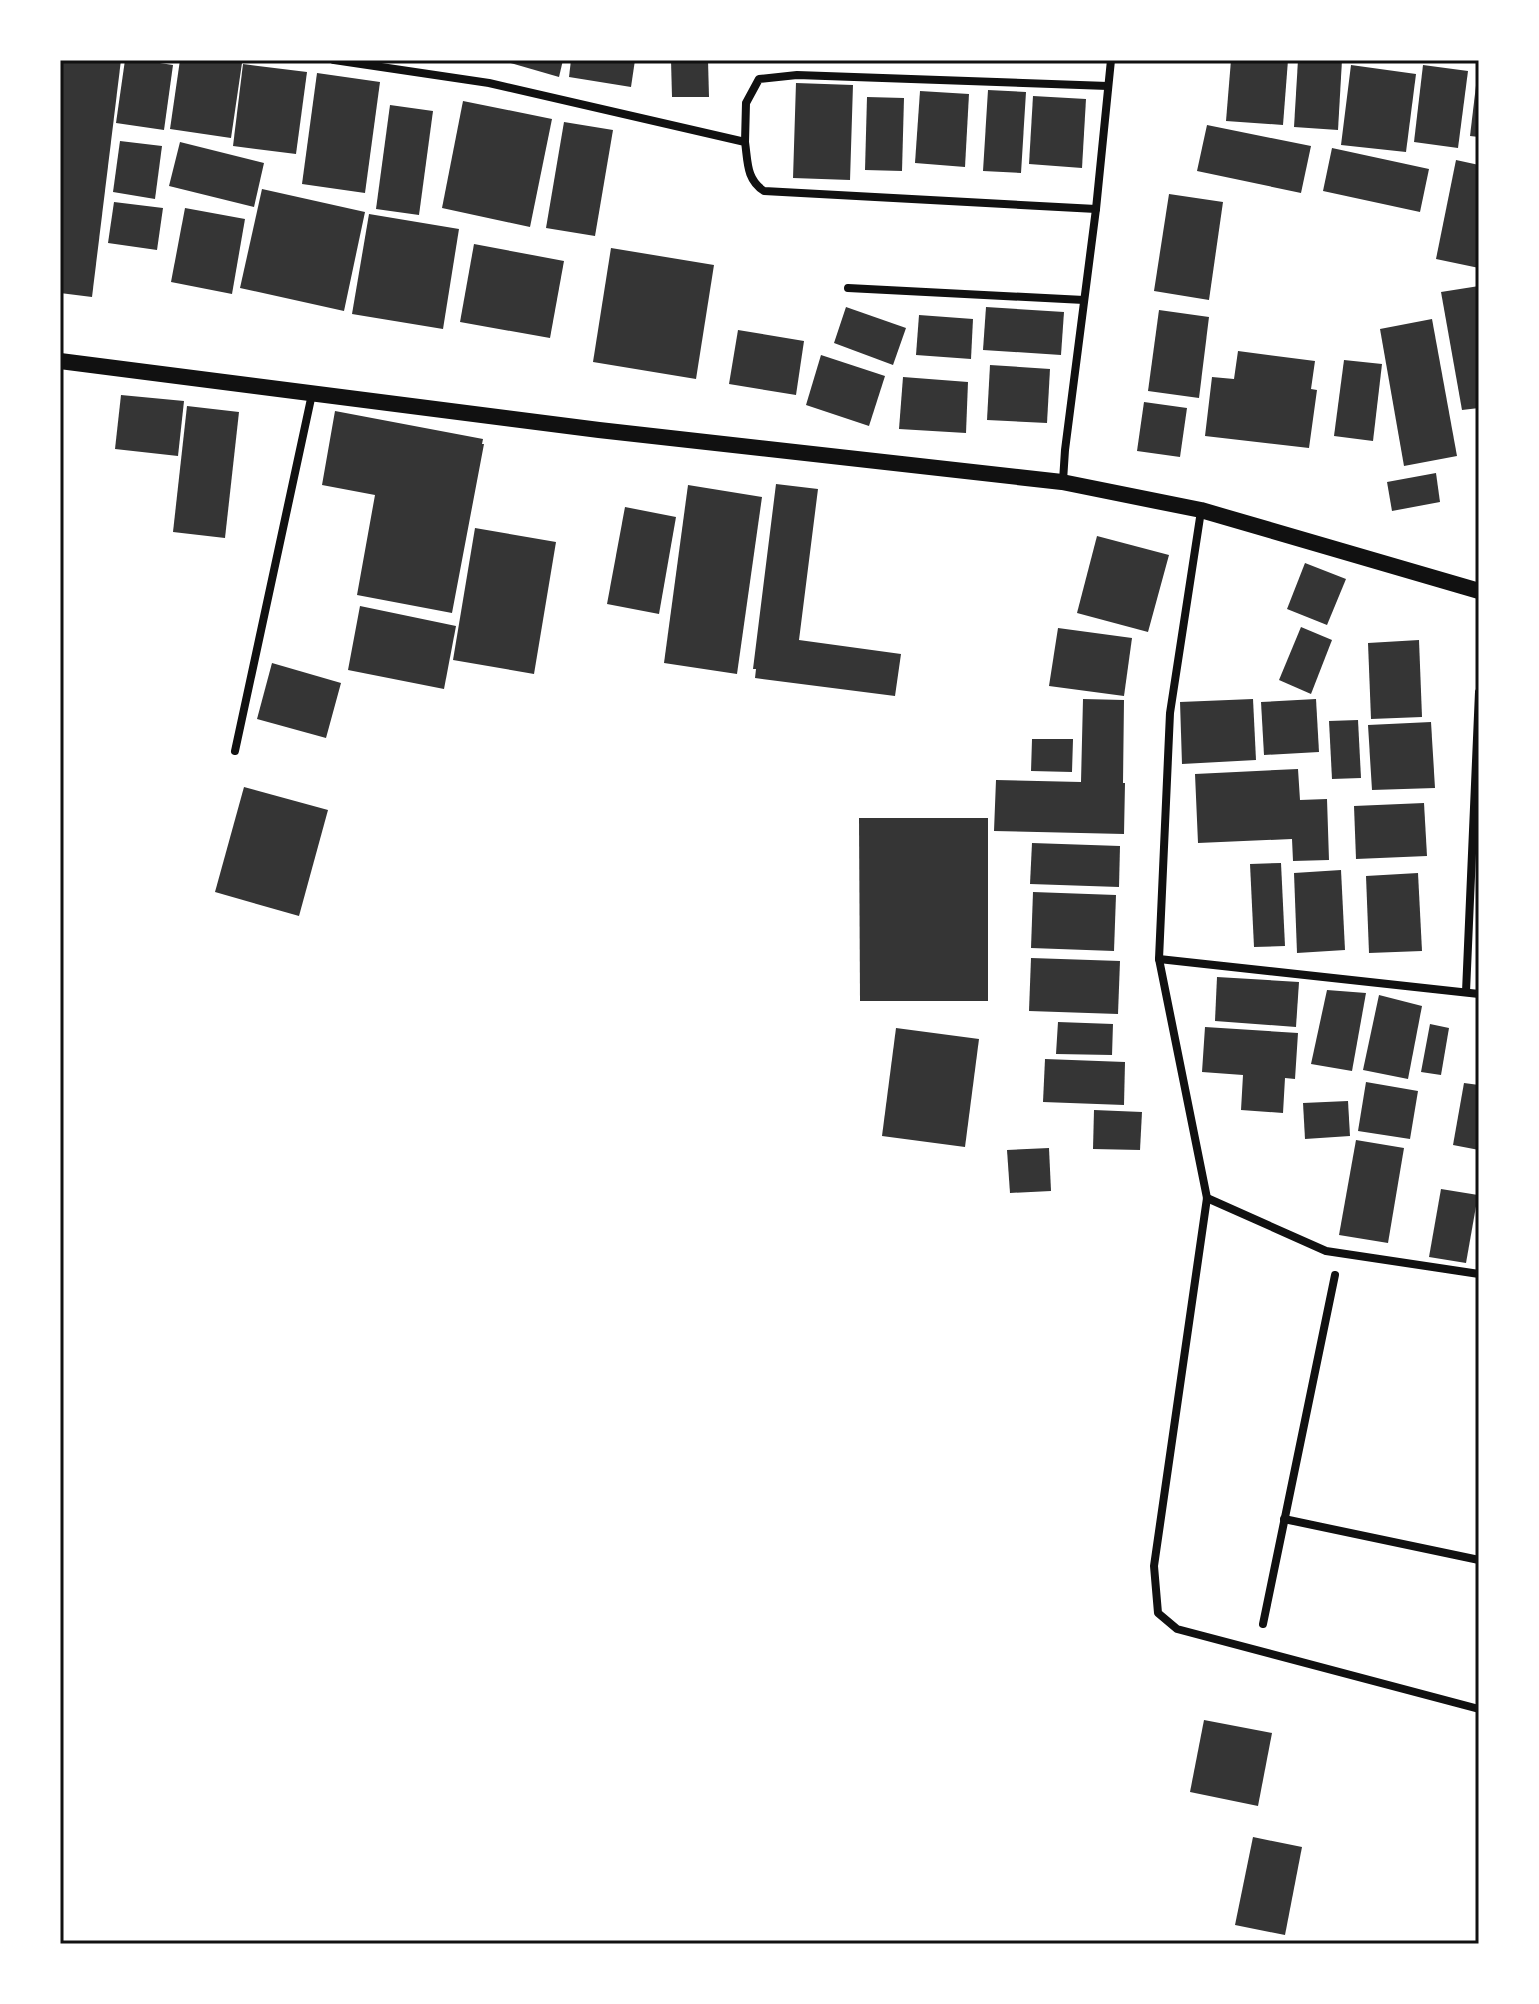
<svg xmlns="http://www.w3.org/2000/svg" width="1539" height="2004" font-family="'IBM Plex Sans',sans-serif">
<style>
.building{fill:#353535}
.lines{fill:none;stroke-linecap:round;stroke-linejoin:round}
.minor{stroke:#111;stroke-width:8}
.secondary{stroke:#111;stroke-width:16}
.neatline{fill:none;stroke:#111;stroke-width:3}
</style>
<rect width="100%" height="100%" fill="#fff"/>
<g class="building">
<polygon points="60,60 121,60 92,297 60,293"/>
<polygon points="125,60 140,60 173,65 164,130 116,123"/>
<polygon points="180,60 223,60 242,63 231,138 170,129"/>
<polygon points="500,60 563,60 559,77"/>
<polygon points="571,60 635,60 631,87 569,77"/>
<polygon points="671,60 708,60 709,97 672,97"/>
<polygon points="1231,60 1288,60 1283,125 1226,121"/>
<polygon points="1298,60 1342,60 1338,130 1294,127"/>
<polygon points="243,64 307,72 296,154 233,146"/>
<polygon points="1351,65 1416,74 1406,152 1341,145"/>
<polygon points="1423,65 1468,71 1458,148 1414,142"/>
<polygon points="317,73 380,82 365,193 302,184"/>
<polygon points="1477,77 1479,77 1479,137 1470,136"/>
<polygon points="796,83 853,85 850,180 793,178"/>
<polygon points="988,90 1026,92 1021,173 983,171"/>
<polygon points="920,91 969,94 965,167 915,163"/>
<polygon points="1033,96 1086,99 1082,168 1029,164"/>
<polygon points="867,97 904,98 902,171 865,170"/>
<polygon points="463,101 552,119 530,227 442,208"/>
<polygon points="390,105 433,111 419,215 376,209"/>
<polygon points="564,122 613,130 595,236 546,228"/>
<polygon points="1207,125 1311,146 1301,193 1197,171"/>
<polygon points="120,141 162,146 155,199 113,192"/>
<polygon points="180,142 264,163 254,207 169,186"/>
<polygon points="1332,148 1429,169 1420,212 1323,191"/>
<polygon points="1456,160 1479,165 1479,268 1436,259"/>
<polygon points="262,189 365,212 344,311 240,288"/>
<polygon points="1169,194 1223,202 1209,300 1154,291"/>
<polygon points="114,202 163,208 157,250 108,243"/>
<polygon points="185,208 245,219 232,294 171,282"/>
<polygon points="369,214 459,229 443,329 352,314"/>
<polygon points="474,244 564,261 550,338 460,322"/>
<polygon points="611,248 714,265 696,379 593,362"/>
<polygon points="1479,286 1479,408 1462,410 1441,292"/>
<polygon points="846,307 906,328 893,365 834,343"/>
<polygon points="986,307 1064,312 1061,355 983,350"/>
<polygon points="1159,310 1209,317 1199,398 1148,391"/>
<polygon points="919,315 973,319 971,359 916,355"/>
<polygon points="1432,319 1457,456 1404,466 1380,329"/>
<polygon points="738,330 804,341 796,395 729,384"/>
<polygon points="1238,351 1315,361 1311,389 1317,390 1309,448 1205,436 1212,377 1234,379"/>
<polygon points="821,355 885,376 869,426 806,405"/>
<polygon points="1344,360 1382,364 1373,441 1334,436"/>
<polygon points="990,365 1050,369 1047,423 987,420"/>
<polygon points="903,377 968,382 966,433 899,429"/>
<polygon points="121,395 184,401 178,456 115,449"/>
<polygon points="1144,402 1187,408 1180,457 1137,451"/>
<polygon points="187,406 239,412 225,538 173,532"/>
<polygon points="335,411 483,439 482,444 484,444 452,613 357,595 375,495 322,485"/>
<polygon points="1436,473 1440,502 1392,511 1387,482"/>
<polygon points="776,484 818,489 799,640 901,654 895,696 755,678 756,669 753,669"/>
<polygon points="688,485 762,497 737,674 664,663"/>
<polygon points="625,507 676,517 659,614 607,604"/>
<polygon points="475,528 556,542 534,674 453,660"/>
<polygon points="1097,536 1169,555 1148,632 1077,613"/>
<polygon points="1305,563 1346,579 1327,625 1287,609"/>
<polygon points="360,606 456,626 444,689 348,670"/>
<polygon points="1301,627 1332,640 1311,694 1279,680"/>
<polygon points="1058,628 1132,638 1124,696 1049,686"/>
<polygon points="1419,640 1422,717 1371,719 1368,643"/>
<polygon points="272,663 341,683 326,738 257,719"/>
<polygon points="1083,699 1124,700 1123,783 1125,783 1124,834 994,831 996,780 1081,782"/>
<polygon points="1253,699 1256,760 1182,764 1180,702"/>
<polygon points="1316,699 1319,752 1264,755 1261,702"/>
<polygon points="1358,720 1361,778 1332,779 1329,721"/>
<polygon points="1431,722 1435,788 1372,790 1368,725"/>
<polygon points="1032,739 1073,739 1072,772 1031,771"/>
<polygon points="1298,769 1300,800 1327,799 1329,860 1293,861 1292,839 1198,843 1195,774"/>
<polygon points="244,787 328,810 299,916 215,892"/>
<polygon points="1424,803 1427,856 1356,859 1354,806"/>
<polygon points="859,818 988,818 988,1001 860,1001"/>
<polygon points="1032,843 1120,846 1119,887 1030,884"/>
<polygon points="1281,863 1285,946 1254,947 1250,864"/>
<polygon points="1341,870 1345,950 1297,953 1294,873"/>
<polygon points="1418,873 1422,951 1369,953 1366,876"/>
<polygon points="1033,892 1116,895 1114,951 1031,948"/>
<polygon points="1031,958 1120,961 1118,1014 1029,1011"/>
<polygon points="1217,977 1299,982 1296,1027 1215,1021"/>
<polygon points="1327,990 1366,993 1352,1071 1311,1064"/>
<polygon points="1379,995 1422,1006 1408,1079 1363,1070"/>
<polygon points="1058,1022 1113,1024 1112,1055 1056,1054"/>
<polygon points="1430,1024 1449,1028 1441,1075 1421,1072"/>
<polygon points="1205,1027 1298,1033 1295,1079 1285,1078 1283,1113 1241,1110 1243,1075 1202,1072"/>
<polygon points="896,1028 979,1039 965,1147 882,1136"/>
<polygon points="1045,1059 1125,1062 1124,1105 1043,1102"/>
<polygon points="1366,1082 1418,1091 1410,1139 1358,1131"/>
<polygon points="1464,1083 1479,1085 1479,1150 1453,1145"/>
<polygon points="1348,1101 1350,1136 1305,1139 1303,1103"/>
<polygon points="1094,1110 1142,1112 1140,1150 1093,1149"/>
<polygon points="1356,1140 1404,1148 1388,1243 1339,1235"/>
<polygon points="1049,1148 1051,1191 1010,1193 1007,1150"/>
<polygon points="1441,1189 1478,1195 1466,1263 1429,1257"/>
<polygon points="1204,1720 1272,1733 1258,1806 1190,1792"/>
<polygon points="1253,1837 1302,1847 1285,1935 1235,1925"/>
</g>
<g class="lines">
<g class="minor">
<path d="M 334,60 L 489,83 L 745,142 C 748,162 746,179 764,191 L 1096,209"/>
<polyline points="745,142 746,103 759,79 797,75 1108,86"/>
<polyline points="848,288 1084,300"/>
<polyline points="1063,481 1065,450 1096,209 1111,60"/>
<polyline points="1201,511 1170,713 1159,959 1207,1198 1154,1566 1158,1613 1177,1629 1479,1709"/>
<polyline points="235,751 312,394"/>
<polyline points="1159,959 1479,994"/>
<polyline points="1466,992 1479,692"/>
<polyline points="1207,1198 1326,1251 1479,1274"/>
<polyline points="1284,1519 1479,1560"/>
<polyline points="1263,1624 1335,1275"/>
</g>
<polyline class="secondary" points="60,361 599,430 1062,482 1201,510 1479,591"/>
</g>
<rect width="1539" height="2004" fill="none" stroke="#ffffff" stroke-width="124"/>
<rect x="62" y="62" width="1415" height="1880" class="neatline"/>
</svg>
